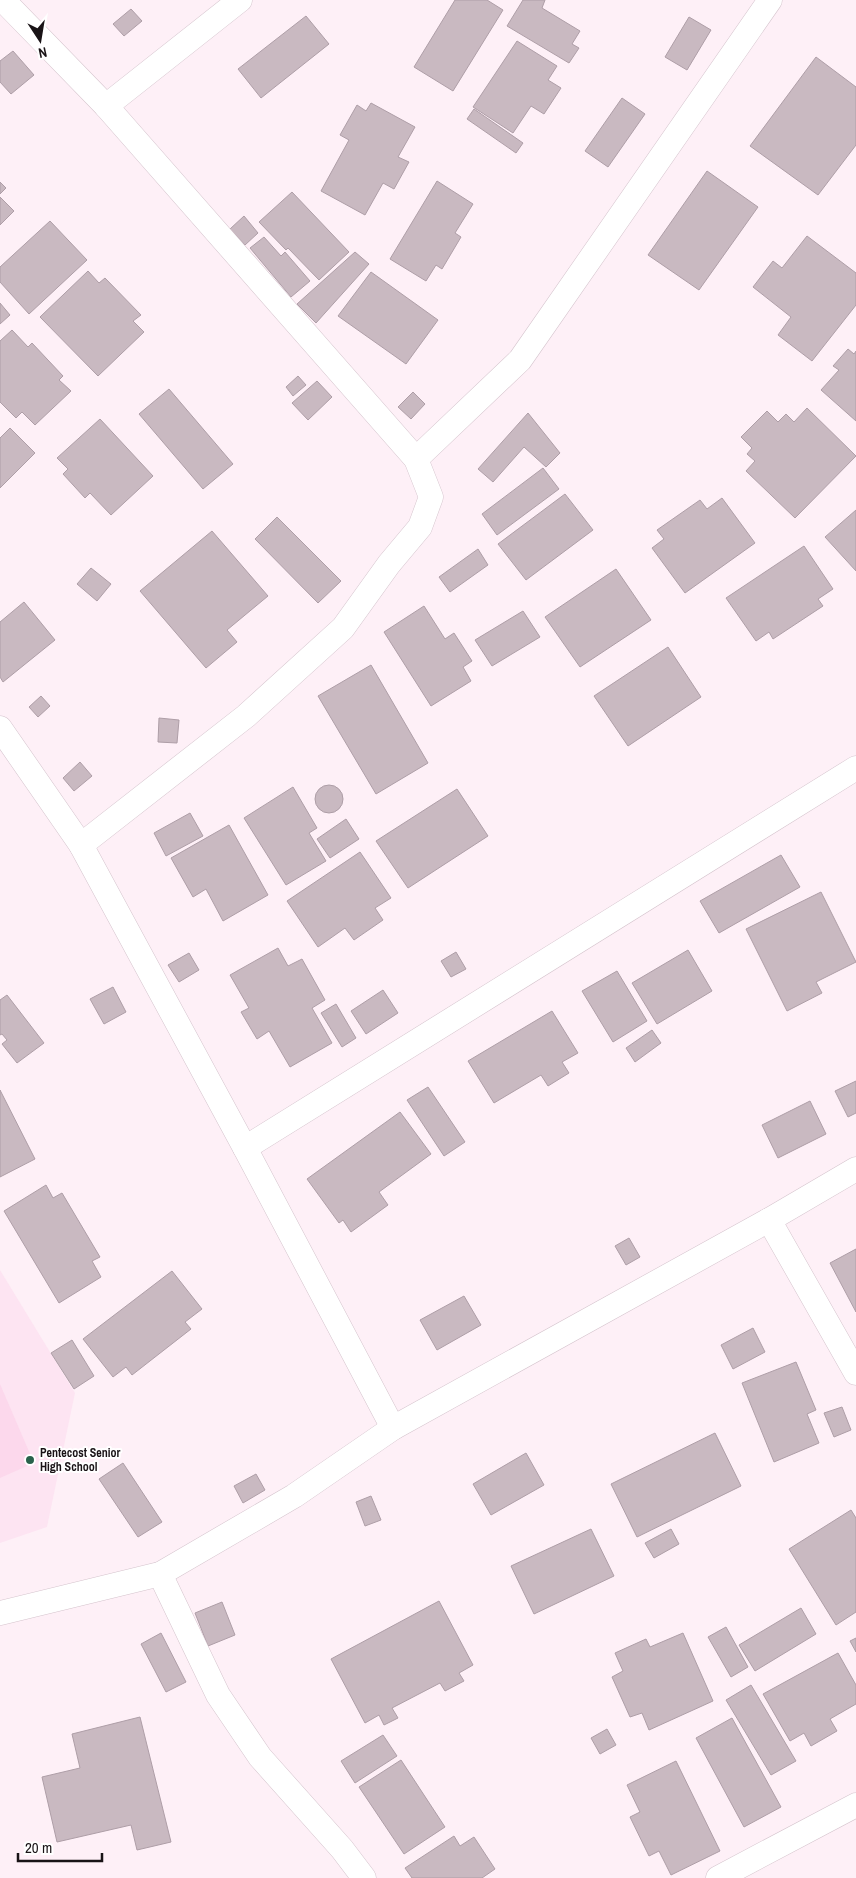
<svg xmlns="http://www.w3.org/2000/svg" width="856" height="1878" font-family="'Archivo Narrow',sans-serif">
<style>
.built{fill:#fde4f2}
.garden{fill:#fcd8ec}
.building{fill:#c9b9c1;stroke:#ae9ea7}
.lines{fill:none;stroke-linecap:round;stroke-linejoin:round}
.minor-casing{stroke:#d5c4cd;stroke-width:25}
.minor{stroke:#fff;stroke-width:24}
.poi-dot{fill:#29624b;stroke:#fff;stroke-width:2}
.labels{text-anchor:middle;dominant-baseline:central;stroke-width:4;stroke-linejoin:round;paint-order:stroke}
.poi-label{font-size:12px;font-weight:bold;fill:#191316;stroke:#fff;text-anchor:start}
</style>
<rect width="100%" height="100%" fill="#fef0f7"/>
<polygon class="built" points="0,1270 75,1393 47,1527 0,1543"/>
<polygon class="garden" points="0,1384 34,1463 0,1478"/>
<g class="building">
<polygon points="455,0 487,0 503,10 453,91 414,67"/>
<polygon points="523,0 545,0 542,8 580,31 572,44 579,48 569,63 507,26"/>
<polygon points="131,9 142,21 124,36 113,24"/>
<polygon points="306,16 329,44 261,98 238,69"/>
<polygon points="689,17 711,30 687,70 665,57"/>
<polygon points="517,41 557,66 548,80 561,88 544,114 531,106 513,133 473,107"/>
<polygon points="13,51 34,75 11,94 0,82 0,61"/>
<polygon points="816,57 856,87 856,145 818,195 750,146"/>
<polygon points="622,98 645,114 608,167 585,151"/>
<polygon points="371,103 415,127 398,157 409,162 394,189 383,183 365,215 321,191 349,140 340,135 357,105 366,111"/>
<polygon points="474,109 523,143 516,153 467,119"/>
<polygon points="707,171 758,207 699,290 648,255"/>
<polygon points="437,181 473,204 455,233 461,237 442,269 436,265 426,281 390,259"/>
<polygon points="0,182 6,188 0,194"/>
<polygon points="292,192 349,252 319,280 288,248 286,250 259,222"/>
<polygon points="0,197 14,211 0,225"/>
<polygon points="244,216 258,233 245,245 230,229"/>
<polygon points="50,221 87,260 29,314 0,282 0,267"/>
<polygon points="807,236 856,273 856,305 812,361 778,335 791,317 753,287 773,261 782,268"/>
<polygon points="264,237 281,256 285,252 310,281 291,297 250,248"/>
<polygon points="355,252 369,264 316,323 297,304"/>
<polygon points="88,271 99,283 105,278 141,315 133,321 144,332 98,376 40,317"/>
<polygon points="371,272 438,320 406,364 338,316"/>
<polygon points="0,303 10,315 0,324"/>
<polygon points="12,330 28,347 32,343 63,376 59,380 71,391 35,425 22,412 16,418 0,402 0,341"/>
<polygon points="848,349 854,354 856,351 856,421 821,390 839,370 833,366"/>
<polygon points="298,376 306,385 293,396 286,387"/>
<polygon points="317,381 332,397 308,420 292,403"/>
<polygon points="169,389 233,464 203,489 139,414"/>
<polygon points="413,392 425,404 411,419 398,407"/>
<polygon points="807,408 856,456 795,518 746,471 755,461 747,454 752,448 741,437 767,411 778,422 786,414 794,422"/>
<polygon points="528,413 560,453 546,467 524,447 493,482 478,469"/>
<polygon points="100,419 153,476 111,515 90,493 85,498 63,474 68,469 57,458"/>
<polygon points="10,428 35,453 0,488 0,438"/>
<polygon points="543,468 559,489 497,535 482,514"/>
<polygon points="565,494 593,530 526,580 498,544"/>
<polygon points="722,498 755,543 685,593 652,548 664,539 657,530 700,500 707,509"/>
<polygon points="856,510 856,571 825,537"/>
<polygon points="277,517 341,581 318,603 255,539"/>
<polygon points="212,531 268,596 227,630 237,642 206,668 140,591"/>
<polygon points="804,546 833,589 818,599 823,606 773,639 769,632 756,641 726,598"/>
<polygon points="478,549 488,565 450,592 439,577"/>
<polygon points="91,568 111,584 97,601 77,584"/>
<polygon points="616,569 651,620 580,667 545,617"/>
<polygon points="24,602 55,640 3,682 0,677 0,622"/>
<polygon points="424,606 445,639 454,633 472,661 463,667 471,681 431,706 384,632"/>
<polygon points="523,611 540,637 492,666 475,640"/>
<polygon points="668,647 701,697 628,746 594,696"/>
<polygon points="371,665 428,763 376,794 318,696"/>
<polygon points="41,696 50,706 38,717 29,707"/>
<polygon points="159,718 179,720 177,743 158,742"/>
<polygon points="80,762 92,776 74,791 63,778"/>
<circle cx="329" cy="799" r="14"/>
<polygon points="293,787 317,828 309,833 326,861 286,885 244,818"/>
<polygon points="457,789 488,836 408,888 376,841"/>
<polygon points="190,813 203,836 166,856 154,833"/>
<polygon points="346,819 359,839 330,858 317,839"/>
<polygon points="229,825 268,895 223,921 206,889 193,897 171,858"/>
<polygon points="360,852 391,898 375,908 383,920 354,940 345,928 318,947 287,901"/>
<polygon points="781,855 800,887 719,933 700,901"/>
<polygon points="821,892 856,962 816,982 822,993 787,1011 746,929"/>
<polygon points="278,948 288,966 302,959 325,1000 312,1008 332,1043 290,1067 269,1031 257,1039 241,1012 249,1008 230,975"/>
<polygon points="688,950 712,991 657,1024 632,983"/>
<polygon points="456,952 466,969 451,977 441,961"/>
<polygon points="189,953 199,970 179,982 168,965"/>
<polygon points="617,971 647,1021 613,1042 582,991"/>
<polygon points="113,987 126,1012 104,1024 90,999"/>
<polygon points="383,990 398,1013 366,1034 351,1011"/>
<polygon points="7,995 44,1043 17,1063 2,1044 7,1040 2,1034 0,1035 0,1000"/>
<polygon points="336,1004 356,1038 342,1047 321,1013"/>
<polygon points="552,1011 578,1053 562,1062 569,1073 548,1086 541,1075 494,1103 468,1061"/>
<polygon points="652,1030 661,1043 635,1062 626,1048"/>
<polygon points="856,1081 856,1113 848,1117 835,1091"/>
<polygon points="428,1087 465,1142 444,1156 407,1100"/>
<polygon points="0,1090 35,1159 0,1177"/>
<polygon points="810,1101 826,1134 778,1158 762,1125"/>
<polygon points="400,1112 431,1154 379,1192 388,1205 351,1232 343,1220 339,1223 307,1179"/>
<polygon points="46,1185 53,1198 62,1193 100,1257 92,1261 101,1277 59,1303 4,1211"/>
<polygon points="629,1238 640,1257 626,1265 615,1246"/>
<polygon points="856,1249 856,1312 830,1263"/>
<polygon points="172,1271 202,1309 185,1322 191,1329 132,1375 126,1367 113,1377 83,1339"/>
<polygon points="464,1296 481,1325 437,1350 420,1320"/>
<polygon points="753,1328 765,1352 733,1369 721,1345"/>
<polygon points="72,1340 94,1376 74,1389 51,1353"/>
<polygon points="796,1362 816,1410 807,1414 819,1443 774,1462 742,1383"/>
<polygon points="842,1407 851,1430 834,1437 824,1413"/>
<polygon points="715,1433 741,1486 637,1537 611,1484"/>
<polygon points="526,1453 544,1485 491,1515 473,1484"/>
<polygon points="123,1463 162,1522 138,1537 99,1479"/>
<polygon points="256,1474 265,1490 243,1503 234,1486"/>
<polygon points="371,1496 381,1520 365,1526 356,1502"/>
<polygon points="851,1510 856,1518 856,1612 836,1625 789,1549"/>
<polygon points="591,1529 614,1576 534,1614 511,1566"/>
<polygon points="671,1529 679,1544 654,1558 645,1543"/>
<polygon points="439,1601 473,1665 459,1673 464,1681 445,1691 440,1683 392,1708 398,1718 384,1725 379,1715 365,1723 331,1659"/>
<polygon points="222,1602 235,1635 208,1646 195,1613"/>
<polygon points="801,1608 816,1634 755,1671 739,1645"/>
<polygon points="726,1627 748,1667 731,1677 708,1637"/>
<polygon points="161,1633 186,1682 166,1692 141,1644"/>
<polygon points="683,1633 713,1701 649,1730 642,1713 630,1717 612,1677 623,1671 615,1653 646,1639 650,1647"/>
<polygon points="856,1638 856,1652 850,1641"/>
<polygon points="838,1653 856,1685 856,1704 830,1719 837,1731 811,1746 804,1733 790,1741 763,1694"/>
<polygon points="751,1685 796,1761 771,1775 726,1700"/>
<polygon points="140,1717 171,1842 137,1850 131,1825 57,1842 42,1777 80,1768 72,1734"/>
<polygon points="732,1718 781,1807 744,1827 696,1738"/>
<polygon points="607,1729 616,1745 600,1754 591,1738"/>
<polygon points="383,1735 397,1756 355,1783 341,1761"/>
<polygon points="401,1760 445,1827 404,1854 359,1787"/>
<polygon points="676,1761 720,1851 671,1875 659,1851 649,1856 630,1817 640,1812 627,1785"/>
<polygon points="454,1836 460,1846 474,1837 495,1869 482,1878 412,1878 405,1868"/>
</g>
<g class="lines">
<defs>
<g id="minor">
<polyline points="3,0 106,106 416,459 431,497 420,527 389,564 343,628 246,716 81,845"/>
<polyline points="106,106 240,0"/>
<polyline points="416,459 520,360 770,0"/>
<polyline points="0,728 81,845 245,1148 393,1428"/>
<polyline points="245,1148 856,768"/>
<polyline points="769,1220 856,1373"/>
<polyline points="160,1574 218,1695 260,1757 342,1849 364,1878"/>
<polyline points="0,1613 160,1574 294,1496 393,1428 769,1220 856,1169"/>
<polyline points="718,1878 856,1805"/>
</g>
</defs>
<use href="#minor" class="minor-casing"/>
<use href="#minor" class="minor"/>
</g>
<circle class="poi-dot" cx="30" cy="1460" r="5"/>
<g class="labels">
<g class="poi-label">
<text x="40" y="1453">Pentecost Senior<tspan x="40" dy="14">High School</tspan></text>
</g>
</g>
<g transform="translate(40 40) rotate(168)" stroke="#ffffff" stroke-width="4" paint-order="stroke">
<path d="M0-4L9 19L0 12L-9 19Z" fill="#191316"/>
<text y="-8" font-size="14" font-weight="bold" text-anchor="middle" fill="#191316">N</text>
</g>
<path d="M18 1853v8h84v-8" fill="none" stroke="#191316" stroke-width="2.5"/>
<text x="25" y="1853" font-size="15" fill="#191316" stroke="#ffffff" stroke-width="4" paint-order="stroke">20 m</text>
</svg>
